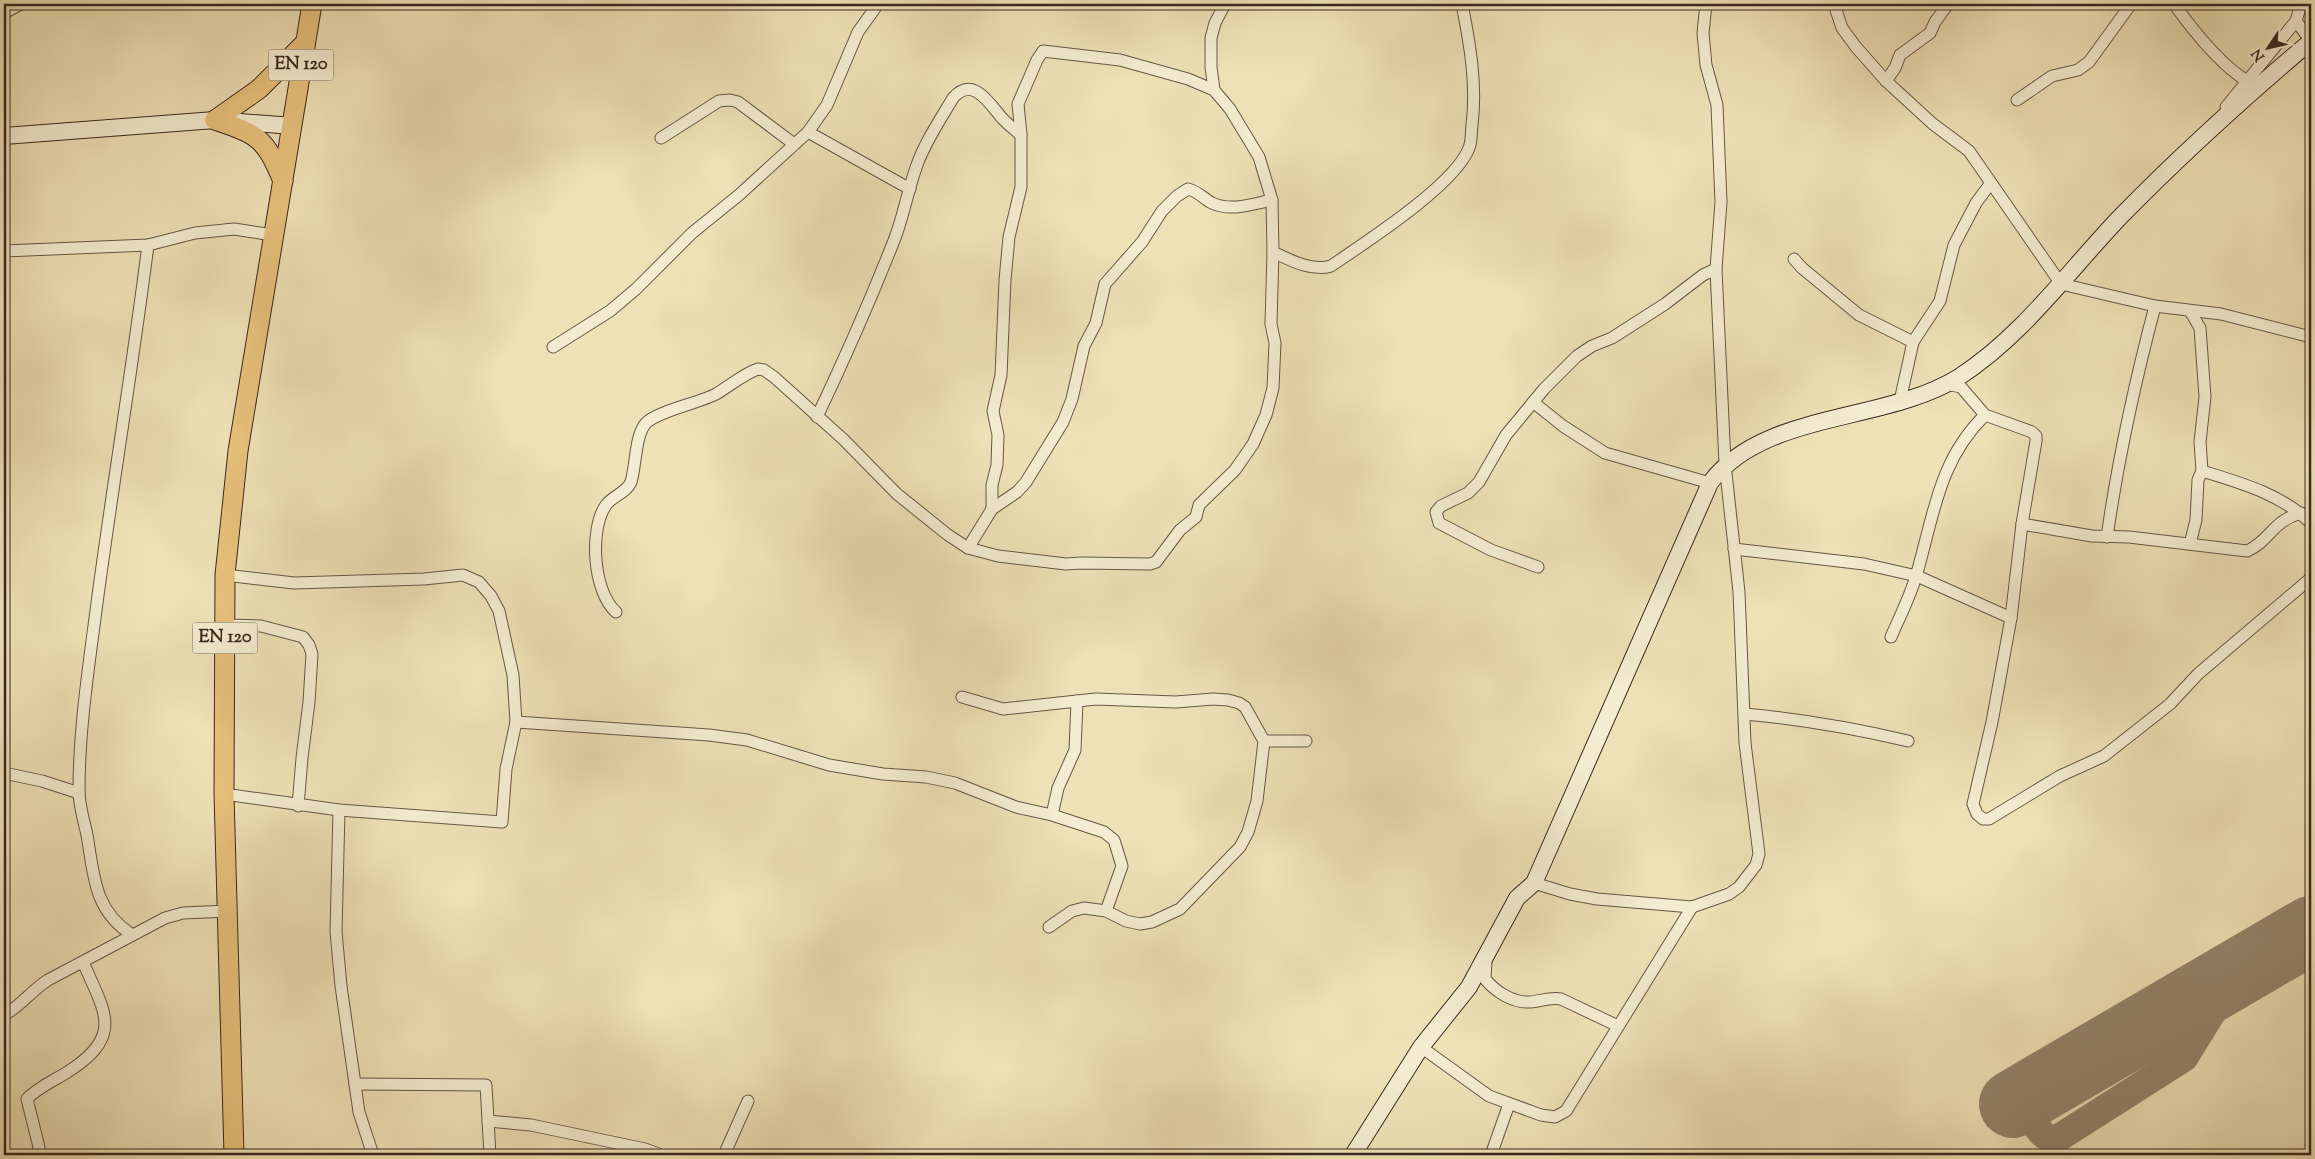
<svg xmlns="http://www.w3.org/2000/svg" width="2315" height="1159" font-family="'Sorts Mill Goudy',serif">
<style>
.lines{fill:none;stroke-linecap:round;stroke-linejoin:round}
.taxiway{stroke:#94846b;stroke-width:28}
.runway{stroke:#94846b;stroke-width:68}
.street-casing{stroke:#675646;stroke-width:13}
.secondary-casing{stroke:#3a2820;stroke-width:18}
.primary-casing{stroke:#3a2820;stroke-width:21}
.street{stroke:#f4ecd0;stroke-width:11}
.secondary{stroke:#f4ecd0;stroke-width:16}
.primary{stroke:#e7c07b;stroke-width:19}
.labels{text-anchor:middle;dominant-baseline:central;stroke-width:5;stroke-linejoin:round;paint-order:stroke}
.shield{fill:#f4ecd0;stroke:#726355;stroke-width:1}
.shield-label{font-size:18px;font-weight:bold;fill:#3a2820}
</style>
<rect width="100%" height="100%" fill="#eee1b6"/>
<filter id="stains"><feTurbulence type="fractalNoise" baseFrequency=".004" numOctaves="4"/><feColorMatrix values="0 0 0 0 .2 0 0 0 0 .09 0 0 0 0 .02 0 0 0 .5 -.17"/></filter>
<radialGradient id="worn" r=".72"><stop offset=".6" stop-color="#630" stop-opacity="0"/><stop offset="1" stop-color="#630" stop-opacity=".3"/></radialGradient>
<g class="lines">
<path class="taxiway" d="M 2025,1097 C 2030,1110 2038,1146 2060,1137 L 2184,1058 L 2233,979 L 2249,966"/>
<polyline class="runway" points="2013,1104 2311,930"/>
<defs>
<g id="street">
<path d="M 1225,4 L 1215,23 L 1211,38 L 1211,67 L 1214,90 L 1230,109 L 1259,157 L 1272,200 L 1273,252 C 1290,260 1312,272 1331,266 C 1366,242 1455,185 1469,148 C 1472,141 1471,132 1472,125 C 1477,84 1470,45 1462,4"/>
<polyline points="1834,4 1842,28 1856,47 1886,81 1933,124 1969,151 2061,284 2155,306 2221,314 2311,337"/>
<path d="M 2174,4 C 2192,29 2221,65 2247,81"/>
<polyline points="4,13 21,4"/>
<polyline points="2296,21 2311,41"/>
<polyline points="1886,81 1895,68 1900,55 1930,33 1935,22 1948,4"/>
<polyline points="2017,100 2052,76 2078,70 2089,62 2131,4"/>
<polyline points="2226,107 2296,21 2301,4"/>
<polyline points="808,132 910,189"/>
<polyline points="661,138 719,101 730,100 738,102 794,144"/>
<polyline points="4,251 148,245 195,233 234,229 273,235"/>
<polyline points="1794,259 1802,268 1859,315 1913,342"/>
<polyline points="553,347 610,311 636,289 692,233 739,195 808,132 827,105 858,32 878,4"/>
<polyline points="1946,384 1961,387 1985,415 2032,432 2036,436 2036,441 2022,524 2011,618 1992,722 1973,804 1977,814 1983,819 1989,819 2060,776 2104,756 2170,704 2198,674 2311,578"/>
<polyline points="1900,401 1913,342 1940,301 1954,245 1976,203 1990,184"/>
<polyline points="1533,402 1563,426 1605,453 1710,483"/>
<path d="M 817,417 C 845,358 871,299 895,238 C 904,214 908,189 917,165 C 925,142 940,120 953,98 C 972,76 988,101 1001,117 C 1007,124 1014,129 1021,135"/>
<path d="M 2202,471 C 2241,483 2281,494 2311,523"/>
<polyline points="992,509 992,485 997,465 998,435 993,411 1001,375 1005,280 1009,237 1021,187 1021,135 1018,104 1037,60 1043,51 1120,60 1188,79 1214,90"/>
<path d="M 2022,524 L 2092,536 L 2129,537 L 2247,551 C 2270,541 2272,521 2301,513"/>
<path d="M 2107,537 C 2118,459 2135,382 2155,306"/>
<polyline points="2190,544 2196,520 2198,480 2202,471 2200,442 2205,397 2200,328 2190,311"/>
<path d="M 968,548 L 992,509 L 1017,492 L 1026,482 L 1063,422 L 1072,399 L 1084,346 L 1096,323 L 1105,284 L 1142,242 L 1162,211 L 1177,196 L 1188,189 C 1198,191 1204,199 1212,203 C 1231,212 1253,204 1272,200"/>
<polyline points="1734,549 1864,564 1917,576 2011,618"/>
<polyline points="1538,567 1491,550 1439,523 1436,512 1441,506 1468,493 1479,482 1506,435 1544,389 1577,356 1592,346 1612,338 1665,304 1703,275 1716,269"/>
<path d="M 616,612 C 593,592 589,529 606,505 C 613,496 627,492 631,482 C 636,466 635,435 646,423 C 658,411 699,403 716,394 C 730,386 743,374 758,369 L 764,370 L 774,377 L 843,439 L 897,494 L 948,535 L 968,548 L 998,556 L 1066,564 L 1081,563 L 1150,564 L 1156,562 L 1180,530 L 1196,517 L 1199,505 L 1235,470 L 1253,444 L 1266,415 L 1273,388 L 1275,343 L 1271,324 L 1273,252"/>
<polyline points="225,625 261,626 303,637 309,645 312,654 309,702 302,758 298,806"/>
<path d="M 1891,637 C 1900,616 1911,595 1917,573 C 1934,514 1939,460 1985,415"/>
<polyline points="962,697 1003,709 1096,699 1176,702 1213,699 1228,700 1239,703 1245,707 1264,741 1257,801 1248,832 1240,847 1180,909 1152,922 1140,924 1126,921 1106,911 1084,908 1072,911 1049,927"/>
<path d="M 1745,714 C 1800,719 1853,728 1908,741"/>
<polyline points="516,722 709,735 747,740 829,765 883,774 926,777 955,783 1016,807 1052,815 1104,832 1114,840 1122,866 1106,911"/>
<polyline points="1264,741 1306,741"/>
<polyline points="4,773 42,781 79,793"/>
<polyline points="224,794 339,810 502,822 506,769 516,722 513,675 499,611 491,596 479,582 463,575 424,579 294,583 225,575"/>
<polyline points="339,810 336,932 341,986 359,1112 373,1155"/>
<polyline points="1052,815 1058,788 1075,750 1077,701"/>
<polyline points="1534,883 1570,894 1597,899 1692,907 1729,894 1739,887 1756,865 1759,854 1745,743 1739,592 1725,464 1716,269 1721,202 1717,105 1706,65 1703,33 1706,4"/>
<path d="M 131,934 C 94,910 94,876 87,835 C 84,821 79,805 79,791 C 79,728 89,665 97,603 C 113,483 133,364 148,245"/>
<path d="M 1486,961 L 1485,979 C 1495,991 1512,1003 1530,1002 C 1541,1001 1550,997 1561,999 L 1618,1026"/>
<path d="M 4,1015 C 21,1006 32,990 48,980 L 165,918 L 183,913 L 228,911"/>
<polyline points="1421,1047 1489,1096 1541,1115 1555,1117 1566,1111 1692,907"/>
<polyline points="355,1084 486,1085 490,1155"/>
<polyline points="488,1121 531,1125 645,1149 661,1155"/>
<path d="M 37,1155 L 39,1147 L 27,1099 C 37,1088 53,1081 66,1073 C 125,1036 105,1013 83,962"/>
<polyline points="724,1155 748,1101"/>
<polyline points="1491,1155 1509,1104"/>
</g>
<g id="secondary">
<polyline points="4,136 215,120 293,126"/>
<path d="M 1353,1155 L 1421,1047 L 1469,987 L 1517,898 L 1534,883 L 1710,483 C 1763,411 1886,423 1959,377 C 2024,335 2069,270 2122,215 C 2182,154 2246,96 2311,41"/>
</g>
<g id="primary">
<polyline points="215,120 259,89 304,44"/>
<path d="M 215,120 C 259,135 265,138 283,181"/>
<polyline points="234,1155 224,794 225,575 238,451 312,4"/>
</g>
</defs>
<use href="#street" class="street-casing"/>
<use href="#secondary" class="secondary-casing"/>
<use href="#primary" class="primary-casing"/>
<use href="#street" class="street"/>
<use href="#secondary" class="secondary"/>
<use href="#primary" class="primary"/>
</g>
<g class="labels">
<g class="shield">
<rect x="268.5" y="49.5" width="65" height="31" rx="4"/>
<rect x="192.5" y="622.5" width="65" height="31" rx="4"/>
</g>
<g class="shield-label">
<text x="301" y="65">EN 120</text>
<text x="225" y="638">EN 120</text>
</g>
</g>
<rect width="2315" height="1159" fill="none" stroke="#eee1b6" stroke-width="20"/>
<rect x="5" y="5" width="2305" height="1149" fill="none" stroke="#3a2820" stroke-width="2.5"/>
<rect x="10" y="10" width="2295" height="1139" fill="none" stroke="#3a2820"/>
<g transform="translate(2268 48) rotate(235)" stroke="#f4ecd0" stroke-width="4" paint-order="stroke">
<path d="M0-4L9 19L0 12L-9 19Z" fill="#3a2820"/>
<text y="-8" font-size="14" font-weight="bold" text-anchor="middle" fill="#3a2820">N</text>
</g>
<rect width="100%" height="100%" filter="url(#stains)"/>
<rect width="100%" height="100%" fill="url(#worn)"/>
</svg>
